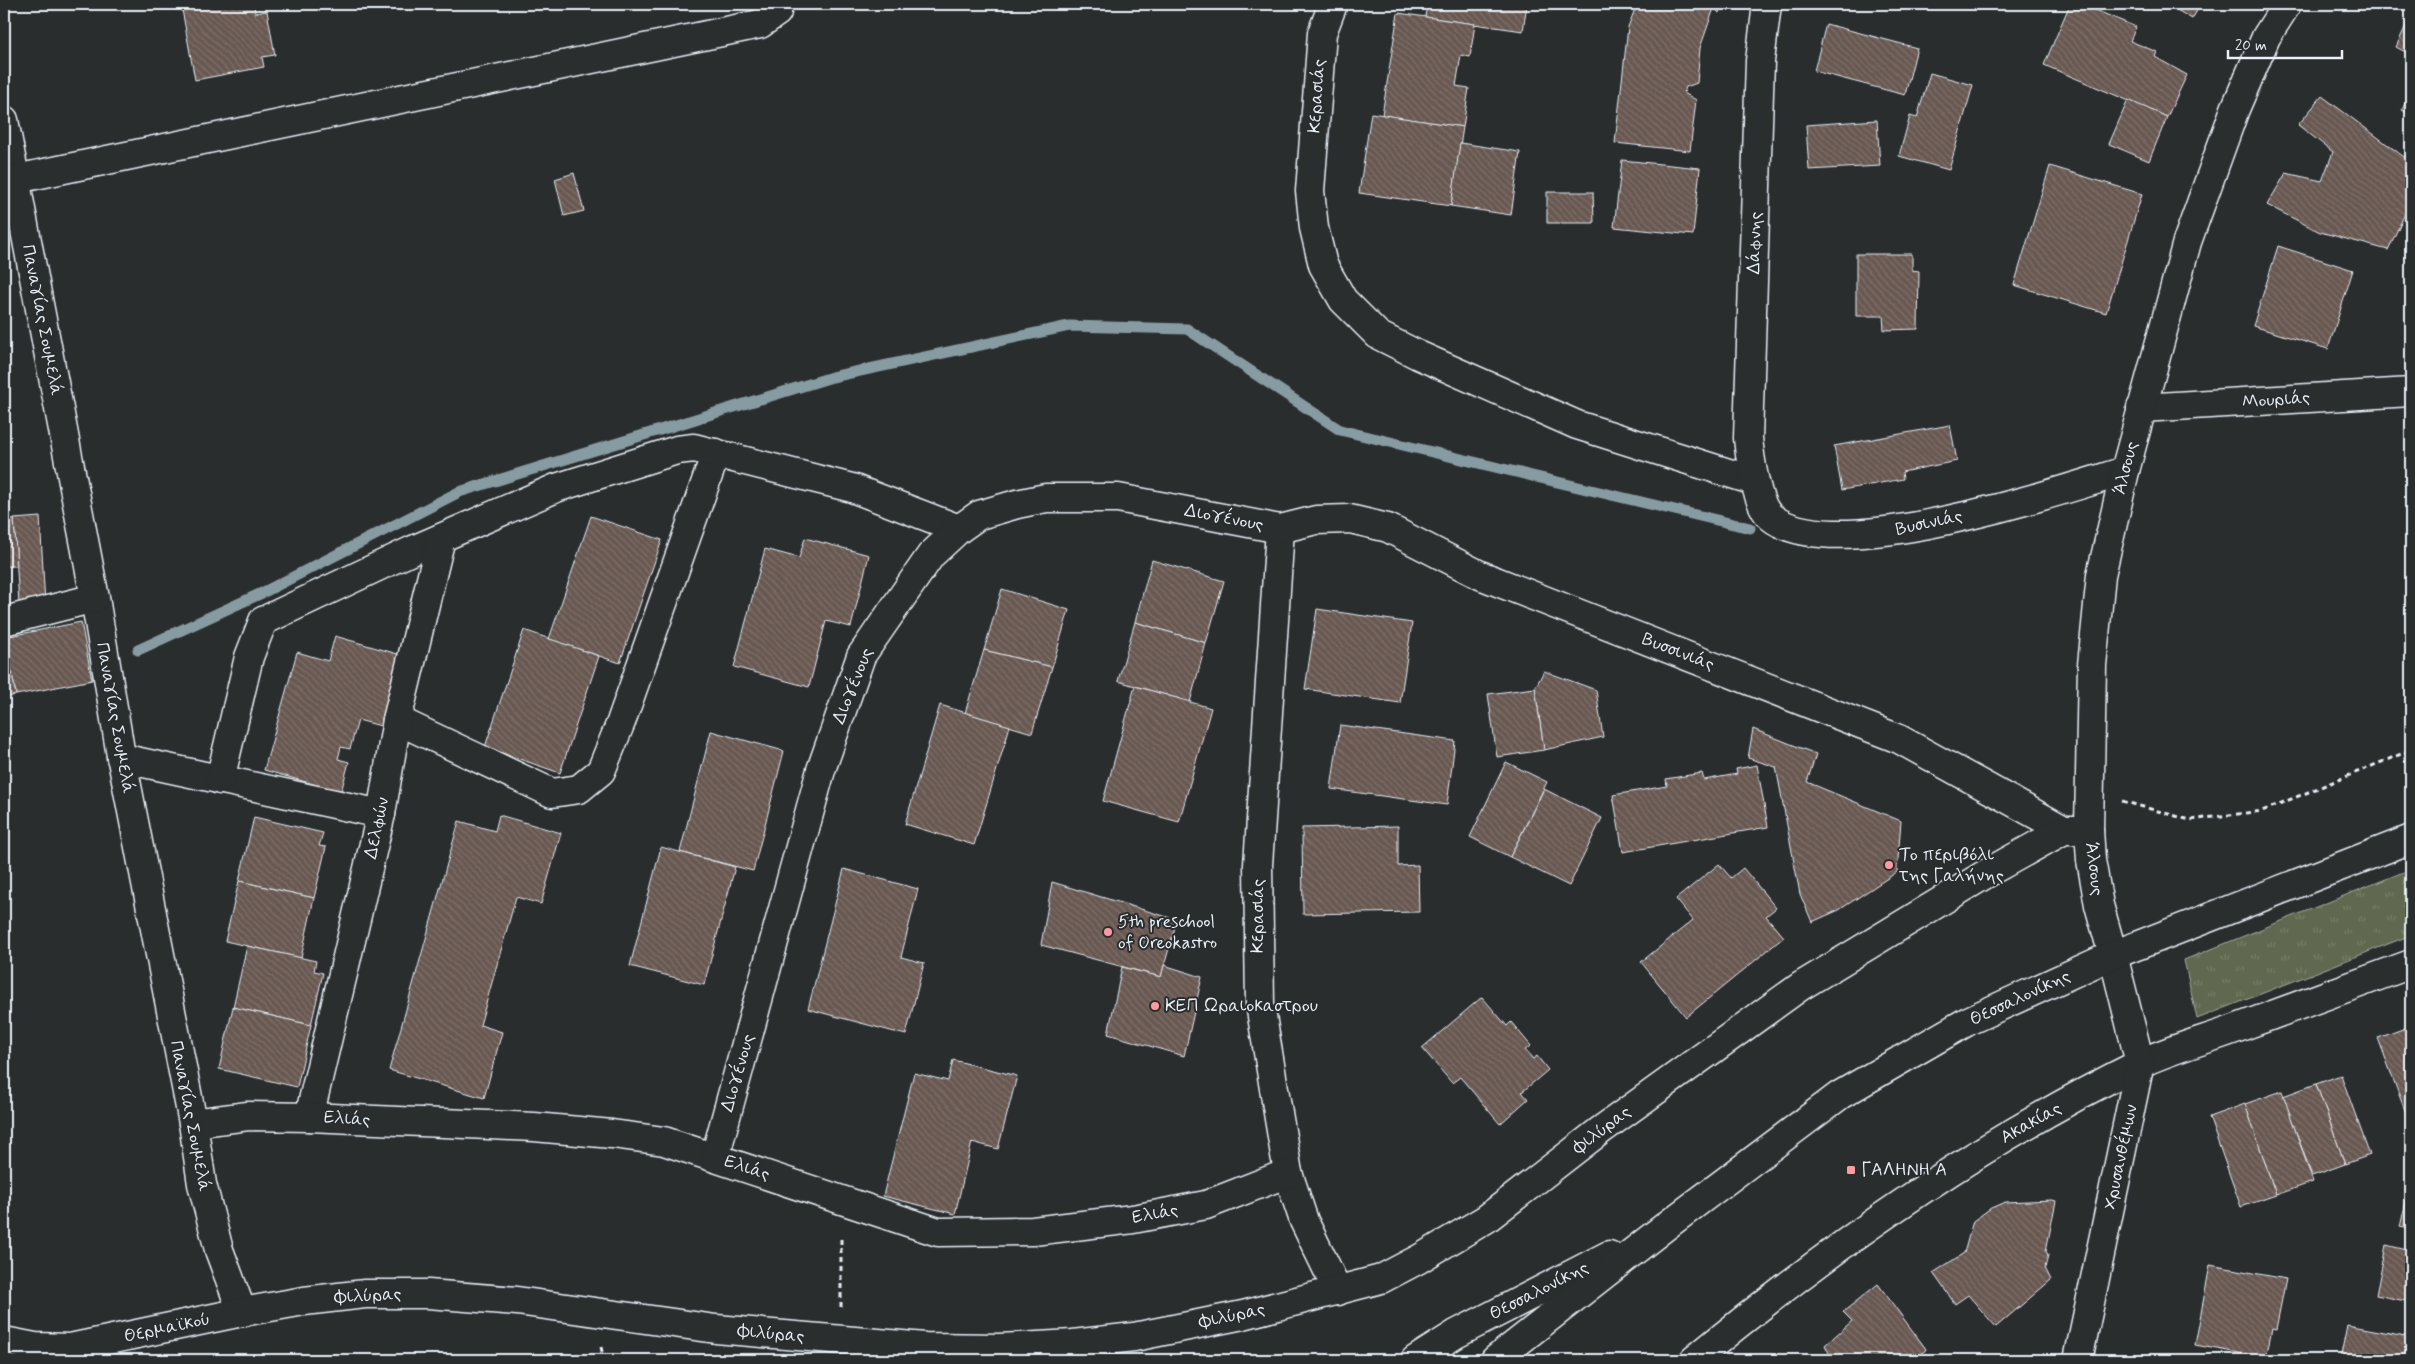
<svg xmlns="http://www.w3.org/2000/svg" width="2415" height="1364" font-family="Mynerve,sans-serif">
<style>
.grass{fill:url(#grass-tufts);stroke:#a4ada4}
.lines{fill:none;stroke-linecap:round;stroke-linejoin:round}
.stream{stroke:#879ca2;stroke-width:11}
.building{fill:url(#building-back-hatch);stroke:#e8f1f8}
.minor-casing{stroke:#e8f1f8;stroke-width:31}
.tertiary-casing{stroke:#e8f1f8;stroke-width:31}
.secondary-casing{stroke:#e8f1f8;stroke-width:31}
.path{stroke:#e8f1f8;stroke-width:3;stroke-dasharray:5 4;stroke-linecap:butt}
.minor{stroke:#2a2d2e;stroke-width:28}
.tertiary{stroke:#2a2d2e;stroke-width:28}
.secondary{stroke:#2a2d2e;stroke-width:28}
.poi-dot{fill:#ff9aa2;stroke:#2a2d2e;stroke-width:2}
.labels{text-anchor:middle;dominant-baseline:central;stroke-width:4;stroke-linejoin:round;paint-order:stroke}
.street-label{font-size:18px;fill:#e8f1f8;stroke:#2a2d2e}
.poi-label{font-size:18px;fill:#e8f1f8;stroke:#2a2d2e;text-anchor:start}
</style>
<defs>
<pattern id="grass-tufts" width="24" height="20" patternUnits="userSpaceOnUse" patternTransform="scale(1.25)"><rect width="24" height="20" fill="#60694f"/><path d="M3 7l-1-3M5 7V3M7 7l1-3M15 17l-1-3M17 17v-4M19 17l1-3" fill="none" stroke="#777f69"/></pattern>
<pattern id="building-back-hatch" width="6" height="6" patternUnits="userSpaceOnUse" patternTransform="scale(1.25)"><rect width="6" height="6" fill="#685851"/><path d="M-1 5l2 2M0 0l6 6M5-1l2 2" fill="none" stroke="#7e706b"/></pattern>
</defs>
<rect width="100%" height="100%" fill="#2a2d2e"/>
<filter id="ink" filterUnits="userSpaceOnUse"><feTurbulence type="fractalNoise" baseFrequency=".02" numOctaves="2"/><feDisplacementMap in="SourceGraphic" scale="10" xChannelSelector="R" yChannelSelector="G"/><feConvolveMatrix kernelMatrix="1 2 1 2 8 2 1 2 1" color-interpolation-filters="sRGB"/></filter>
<g filter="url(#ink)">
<polygon class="grass" points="2411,869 2411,935 2197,1019 2184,960"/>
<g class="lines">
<polyline class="stream" points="138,650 264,592 459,492 832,377 1069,326 1187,329 1340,430 1750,528"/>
</g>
<g class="building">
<polygon points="181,4 254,4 255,13 267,11 275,55 262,57 264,67 195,80"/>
<polygon points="1427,4 1527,4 1523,31 1425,17"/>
<polygon points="1637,4 1722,4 1719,13 1714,8 1700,48 1697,83 1686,87 1684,93 1696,100 1690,151 1615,143 1628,27"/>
<polygon points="2070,4 2081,4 2136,27 2130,41 2157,52 2155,57 2187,75 2167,117 2044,65"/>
<polygon points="2167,4 2201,4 2192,19"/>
<polygon points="1398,13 1475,24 1470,57 1461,55 1456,86 1469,88 1463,127 1382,115"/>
<polygon points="2411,15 2411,55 2396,47"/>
<polygon points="1826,24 1917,48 1905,95 1814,71"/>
<polygon points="1930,73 1973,85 1949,170 1899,156 1910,116 1917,118"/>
<polygon points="2411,90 2411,115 2402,110"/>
<polygon points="2322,96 2411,162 2411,201 2388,250 2320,232 2267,205 2286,173 2322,181 2333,152 2298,125"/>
<polygon points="2128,100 2167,117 2149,161 2109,144"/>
<polygon points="1371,113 1463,127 1451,206 1359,193"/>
<polygon points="1877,120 1880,166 1809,170 1806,125"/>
<polygon points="1460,143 1520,152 1511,215 1451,206"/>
<polygon points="1622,160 1700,168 1693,235 1614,227"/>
<polygon points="2050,166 2142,194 2106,313 2014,285"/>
<polygon points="574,173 584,211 564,216 555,179"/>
<polygon points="1547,192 1593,192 1594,223 1547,223"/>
<polygon points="2278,246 2353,270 2328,349 2253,326"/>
<polygon points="1856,254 1912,254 1912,270 1919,271 1918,329 1884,330 1883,316 1856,316"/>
<polygon points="1950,425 1957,461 1902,472 1903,479 1842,490 1834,446"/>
<polygon points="591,516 662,540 620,663 549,639"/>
<polygon points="40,517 45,604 19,605 14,519"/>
<polygon points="4,519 14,519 17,566 4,566"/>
<polygon points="805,538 869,555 851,627 826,621 809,687 734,667 765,549 799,558"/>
<polygon points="1152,560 1224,581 1206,643 1135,622"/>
<polygon points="1002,589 1069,610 1052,667 984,650"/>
<polygon points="1317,609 1412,623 1400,703 1305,689"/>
<polygon points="81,622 92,680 16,695 5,637"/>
<polygon points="1135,622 1206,643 1190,702 1118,681"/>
<polygon points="524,630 599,656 560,773 485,747"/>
<polygon points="335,636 401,655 381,726 358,720 350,749 341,747 338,759 349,762 341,792 264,770 297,652 328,661"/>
<polygon points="984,650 1052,667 1032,733 965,713"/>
<polygon points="8,653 16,695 4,698 4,654"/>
<polygon points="1544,671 1596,690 1603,737 1544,750 1535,688"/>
<polygon points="1135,686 1211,708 1179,822 1103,801"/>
<polygon points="1535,688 1544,750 1497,757 1488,694"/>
<polygon points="940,705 1010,726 974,845 905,824"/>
<polygon points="1340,725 1455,741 1447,805 1331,789"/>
<polygon points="1753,729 1816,754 1807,782 1901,821 1897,872 1839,910 1812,922 1800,894 1776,767 1748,758"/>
<polygon points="711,731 784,751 753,871 680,852"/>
<polygon points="1506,762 1547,782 1510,857 1470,837"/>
<polygon points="1757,765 1768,827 1623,852 1613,795 1667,786 1666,779 1702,773 1704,780 1737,774 1736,769"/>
<polygon points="1544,789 1602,818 1569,886 1510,857"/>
<polygon points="499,815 561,833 541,904 516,897 480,1025 502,1032 484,1098 389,1070 459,821 495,831"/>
<polygon points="254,817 323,833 319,846 326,847 314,898 239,881"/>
<polygon points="1398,826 1398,866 1418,865 1419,912 1303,914 1302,828"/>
<polygon points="661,847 735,867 704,985 630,966"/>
<polygon points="1719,864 1731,878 1743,868 1776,908 1766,916 1784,937 1686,1017 1641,962 1693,920 1676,899"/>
<polygon points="844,869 918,889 901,957 924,963 906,1035 808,1009"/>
<polygon points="239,881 314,898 301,958 225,941"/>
<polygon points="1052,882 1177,920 1161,977 1041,945"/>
<polygon points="247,946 316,961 314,971 323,973 311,1025 233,1007"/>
<polygon points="1164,965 1202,977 1184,1056 1108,1034 1122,967 1161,977"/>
<polygon points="1482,997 1507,1026 1511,1022 1531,1046 1525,1050 1533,1059 1537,1056 1548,1070 1522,1092 1528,1099 1500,1124 1460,1077 1452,1083 1422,1048"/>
<polygon points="233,1007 311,1025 297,1087 219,1069"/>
<polygon points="2411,1026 2411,1118 2408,1119 2378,1038"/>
<polygon points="953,1060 1017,1076 998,1149 972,1142 955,1214 883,1196 914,1073 948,1081"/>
<polygon points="2341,1075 2370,1155 2345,1164 2316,1084"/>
<polygon points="2316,1084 2345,1164 2312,1176 2283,1096"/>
<polygon points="2282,1091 2313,1182 2276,1195 2245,1104"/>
<polygon points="2245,1104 2276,1195 2241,1207 2209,1117"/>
<polygon points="2411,1180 2411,1230 2400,1227"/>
<polygon points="2052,1200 2056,1201 2046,1251 2048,1255 2045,1268 2051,1280 1996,1327 1968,1295 1955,1304 1933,1273 1964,1253 1973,1221 1991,1208 2005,1202"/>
<polygon points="2386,1245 2411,1251 2411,1302 2376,1295"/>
<polygon points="2210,1265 2286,1279 2276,1329 2272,1328 2266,1358 2195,1345"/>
<polygon points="1878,1284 1926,1349 1918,1360 1831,1360 1832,1359 1825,1345 1852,1321 1843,1312"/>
<polygon points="2347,1325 2411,1337 2411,1360 2340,1360"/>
</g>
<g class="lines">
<defs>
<g id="minor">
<polyline points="1333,4 1322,33 1310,191 1314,228 1323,265 1343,300 1378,335 1418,355 1577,425 1754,481"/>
<path d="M 1767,4 L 1760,61 L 1748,438 C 1750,457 1756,505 1771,517 C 1832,567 2052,493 2125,471"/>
<polyline points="4,120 95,598 120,750 193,1123 202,1184 219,1250 242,1312"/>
<polyline points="16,179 760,24 777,12 778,4"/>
<polyline points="2141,408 2411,392"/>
<polyline points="1280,529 1258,865 1260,1004 1288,1173 1304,1221 1338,1291"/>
<polyline points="4,621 95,598"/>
<polyline points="397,720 552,793 579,789 601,771 621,722 716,453"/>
<polyline points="121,758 381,814"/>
<polyline points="220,780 249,657 263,621 413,550 556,488 677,450 694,448 852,488 959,529"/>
<polyline points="309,1117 381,814 397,720 441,538"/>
<polyline points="193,1123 248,1116 309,1117 534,1127 612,1134 664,1141 938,1232 1033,1231 1133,1219 1206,1205 1288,1173"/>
<polyline points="715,1157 821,770 861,656 931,555 959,529 979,515 1017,504 1046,498 1118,498 1280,529 1316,520 1350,519 1388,528 1480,575 1899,739 2064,830"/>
<path d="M 1694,1360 C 1831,1247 1979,1143 2139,1064 C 2168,1050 2202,1041 2232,1030 C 2292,1008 2352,986 2411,964"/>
<polyline points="2078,1360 2140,1063 2113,955"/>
</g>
<g id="tertiary">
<polyline points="2113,955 2099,905 2091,860 2089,830 2092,665 2101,575 2125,471 2187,242 2235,109 2266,37 2287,4"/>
<polyline points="4,1341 35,1347 70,1348 242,1312 304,1301 365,1294 428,1294 517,1301 716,1329 925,1347 999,1348 1073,1344 1134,1337 1243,1315 1381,1279 1419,1259 1486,1219 1601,1130 1801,986 1994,869 2064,830 2089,830"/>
</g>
<g id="secondary">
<polyline points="1415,1360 1456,1334 1609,1255"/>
<polyline points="1495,1360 1666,1226 1840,1095 1968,1021 2113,955 2411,839"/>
</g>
</defs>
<use href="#minor" class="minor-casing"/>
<use href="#tertiary" class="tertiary-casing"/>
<use href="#secondary" class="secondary-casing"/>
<g class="path">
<polyline points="2122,801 2190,820 2262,811 2411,750"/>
<polyline points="841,1307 841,1235"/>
<polyline points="601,1347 604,1360"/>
</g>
<use href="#minor" class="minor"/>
<use href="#tertiary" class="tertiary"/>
<use href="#secondary" class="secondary"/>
</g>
</g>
<g class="poi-dot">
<circle cx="1889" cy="865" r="5"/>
<circle cx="1108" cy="932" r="5"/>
<circle cx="1155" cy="1006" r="5"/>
<rect x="1846" y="1165" width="10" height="10" rx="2.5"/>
</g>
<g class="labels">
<g class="street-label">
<text transform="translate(1317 96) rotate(-86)">Κερασιάς</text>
<text transform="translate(1755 243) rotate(-88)">Δάφνης</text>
<text transform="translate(42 320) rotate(79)">Παναγίας Σουμελά</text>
<text transform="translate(2276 400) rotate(-4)">Μουριάς</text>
<text transform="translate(2126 468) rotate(-76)">Άλσους</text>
<text transform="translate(1224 518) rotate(11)">Διογένους</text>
<text transform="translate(1929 523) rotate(-12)">Βυσινιάς</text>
<text transform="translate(1678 652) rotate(21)">Βυσσινιάς</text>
<text transform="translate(853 686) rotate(-68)">Διογένους</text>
<text transform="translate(115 718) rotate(80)">Παναγίας Σουμελά</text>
<text transform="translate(377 828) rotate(-78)">Δελφών</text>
<text transform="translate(2094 869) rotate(83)">Άλσους</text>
<text transform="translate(1258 916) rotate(-90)">Κερασιάς</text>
<text transform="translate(2020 998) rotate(-25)">Θεσσαλονίκης</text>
<text transform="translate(738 1073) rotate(-74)">Διογένους</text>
<text transform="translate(190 1116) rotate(79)">Παναγίας Σουμελά</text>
<text transform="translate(347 1119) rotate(4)">Ελιάς</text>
<text transform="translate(2031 1123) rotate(-29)">Ακακίας</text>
<text transform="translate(1602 1130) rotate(-37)">Φιλύρας</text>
<text transform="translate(2121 1157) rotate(-78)">Χρυσανθέμων</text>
<text transform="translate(747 1168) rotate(19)">Ελιάς</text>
<text transform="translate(1155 1214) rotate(-10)">Ελιάς</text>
<text transform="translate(1539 1291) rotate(-27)">Θεσσαλονίκης</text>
<text transform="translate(368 1296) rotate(-3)">Φιλύρας</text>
<text transform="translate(1232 1316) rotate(-12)">Φιλύρας</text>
<text transform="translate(167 1328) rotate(-12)">Θερμαϊκού</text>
<text transform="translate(771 1334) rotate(5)">Φιλύρας</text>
</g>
<g class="poi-label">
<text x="1899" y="855">Το περιβόλι<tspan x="1899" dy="21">της Γαλήνης</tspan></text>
<text x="1118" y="922">5th preschool<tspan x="1118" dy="21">of Oreokastro</tspan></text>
<text x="1165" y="1006">ΚΕΠ Ωραιοκαστρου</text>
<text x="1861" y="1170">ΓΑΛΗΝΗ Α</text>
</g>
</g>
<rect width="2415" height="1364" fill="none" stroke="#2a2d2e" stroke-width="20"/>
<rect x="10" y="10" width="2395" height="1344" fill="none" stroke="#e8f1f8" stroke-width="2" filter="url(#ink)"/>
<path d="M2228 50v8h114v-8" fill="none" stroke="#e8f1f8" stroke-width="2.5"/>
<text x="2235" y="50" font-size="15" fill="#e8f1f8" stroke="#2a2d2e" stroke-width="4" paint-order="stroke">20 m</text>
</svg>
